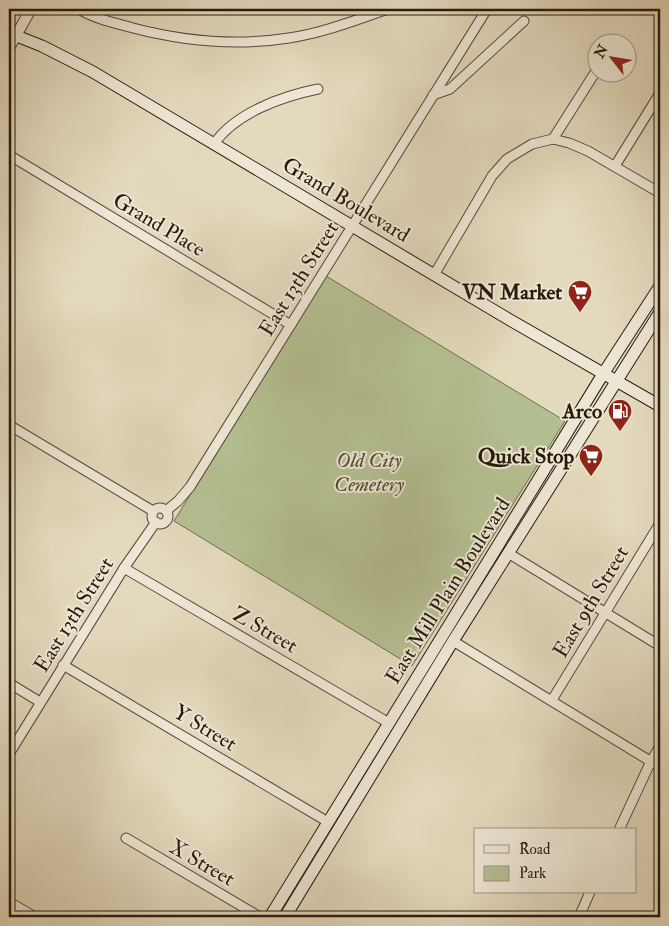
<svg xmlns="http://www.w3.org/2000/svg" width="669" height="926" font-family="'IM FELL Double Pica',serif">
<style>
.green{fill:#b4bf91;stroke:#6e6d4e}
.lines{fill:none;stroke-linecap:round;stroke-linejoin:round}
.minor-casing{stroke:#564a38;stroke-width:11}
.tertiary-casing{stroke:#564a38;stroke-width:12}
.secondary-casing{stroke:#271b0c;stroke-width:13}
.minor{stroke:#ede6d4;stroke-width:9}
.tertiary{stroke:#ede6d4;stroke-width:10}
.secondary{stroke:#ede6d4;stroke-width:11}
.labels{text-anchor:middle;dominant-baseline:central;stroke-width:4;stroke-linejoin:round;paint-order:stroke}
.street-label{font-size:21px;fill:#271b0c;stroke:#ede6d4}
.poi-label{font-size:21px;font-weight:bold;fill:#271b0c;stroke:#ede6d4;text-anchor:end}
.park-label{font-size:21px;font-style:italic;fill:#514c34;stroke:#ede6d4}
</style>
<rect width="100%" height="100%" fill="#e3d9bd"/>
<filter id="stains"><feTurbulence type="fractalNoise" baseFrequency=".004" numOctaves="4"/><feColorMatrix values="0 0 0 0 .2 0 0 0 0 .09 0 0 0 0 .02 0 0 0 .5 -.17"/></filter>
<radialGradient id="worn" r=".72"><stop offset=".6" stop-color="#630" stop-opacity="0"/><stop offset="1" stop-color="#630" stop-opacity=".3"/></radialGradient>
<polygon class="green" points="326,276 565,421 412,666 174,521"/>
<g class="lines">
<defs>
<g id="minor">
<path d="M 79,9 C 95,19 115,23 133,28 C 183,41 238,46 289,38 C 323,33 356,20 388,9"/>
<polyline points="433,95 450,89 524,21"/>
<polyline points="553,139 596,71"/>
<path d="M 214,144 C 235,113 283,96 318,89"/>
<polyline points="9,155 291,325"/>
<polyline points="615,166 660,93"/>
<polyline points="434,275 492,176 507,159 532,144 553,139 569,143 588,151 660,193"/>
<polyline points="9,425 153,511"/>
<circle cx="160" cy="516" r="8"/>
<polyline points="166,511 178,501 190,487 487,9"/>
<polyline points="508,553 660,646"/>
<polyline points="124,568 389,723"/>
<polyline points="453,641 660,767"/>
<polyline points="63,665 328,822"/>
<polyline points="9,683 40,702"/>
<polyline points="552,700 660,523"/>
<polyline points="9,754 124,568 156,522"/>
<polyline points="619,830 651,761 660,746"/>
<polyline points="126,838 260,917"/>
<polyline points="9,902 35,917"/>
<polyline points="579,917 590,892"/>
</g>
<polyline id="tertiary" points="9,48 31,9"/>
<g id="secondary">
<polyline points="9,33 42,46 93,72 510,320 660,406"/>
<polyline points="270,917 497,547 603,374 660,286"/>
<polyline points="285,917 453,641 660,312"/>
</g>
</defs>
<use href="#minor" class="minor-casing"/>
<use href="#tertiary" class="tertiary-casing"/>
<use href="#secondary" class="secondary-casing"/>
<use href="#minor" class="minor"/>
<use href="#tertiary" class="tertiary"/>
<use href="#secondary" class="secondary"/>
</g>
<defs>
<symbol id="supermarket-pin" viewBox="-11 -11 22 30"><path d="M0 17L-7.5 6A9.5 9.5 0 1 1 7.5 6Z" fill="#8f2418" stroke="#ede6d4"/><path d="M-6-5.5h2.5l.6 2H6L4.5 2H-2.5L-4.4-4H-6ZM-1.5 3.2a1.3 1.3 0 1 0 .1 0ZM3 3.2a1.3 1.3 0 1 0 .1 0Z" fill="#fff"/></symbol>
<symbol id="fuel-pin" viewBox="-11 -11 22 30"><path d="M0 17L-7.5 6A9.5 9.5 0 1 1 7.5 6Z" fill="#8f2418" stroke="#ede6d4"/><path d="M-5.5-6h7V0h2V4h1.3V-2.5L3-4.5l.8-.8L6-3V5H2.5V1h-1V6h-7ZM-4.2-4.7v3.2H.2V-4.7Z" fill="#fff"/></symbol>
</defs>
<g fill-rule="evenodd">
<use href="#supermarket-pin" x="566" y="278" width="28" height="38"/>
<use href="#fuel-pin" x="606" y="397" width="28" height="38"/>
<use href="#supermarket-pin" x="577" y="442" width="28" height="38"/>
</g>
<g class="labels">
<g class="street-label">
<text transform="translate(346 200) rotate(31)">Grand Boulevard</text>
<text transform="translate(159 225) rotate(31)">Grand Place</text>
<text transform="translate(299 279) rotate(-58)">East 13th Street</text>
<text transform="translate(448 591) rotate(-58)">East Mill Plain Boulevard</text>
<text transform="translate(591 602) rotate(-59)">East 9th Street</text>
<text transform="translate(74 615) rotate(-58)">East 13th Street</text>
<text transform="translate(265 630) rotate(30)">Z Street</text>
<text transform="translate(205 728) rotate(31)">Y Street</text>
<text transform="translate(202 863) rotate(30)">X Street</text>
</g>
<g class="poi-label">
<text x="562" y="292">VN Market</text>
<text x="602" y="411">Arco</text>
<text x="574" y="456">Quick Stop</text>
</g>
<g class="park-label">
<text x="369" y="460">Old City<tspan x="369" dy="24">Cemetery</tspan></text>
</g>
</g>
<rect width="669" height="926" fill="none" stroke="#e3d9bd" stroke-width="30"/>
<rect x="10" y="10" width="649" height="906" fill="none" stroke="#271b0c" stroke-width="2.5"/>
<rect x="15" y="15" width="639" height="896" fill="none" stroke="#271b0c"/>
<rect x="474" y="828" width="162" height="65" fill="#ede6d4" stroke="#9e9584"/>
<rect x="484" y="845" width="25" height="8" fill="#ede6d4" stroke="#9e9584"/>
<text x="519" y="854" font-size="15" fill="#271b0c">Road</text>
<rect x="484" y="866" width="25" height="15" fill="#b4bf91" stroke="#9e9584"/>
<text x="519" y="878" font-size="15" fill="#271b0c">Park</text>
<g transform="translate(612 58) rotate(301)"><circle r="24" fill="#ede6d4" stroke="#9e9584"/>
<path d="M0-4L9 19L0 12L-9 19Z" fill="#8f2418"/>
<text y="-8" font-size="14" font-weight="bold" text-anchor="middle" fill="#271b0c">N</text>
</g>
<rect width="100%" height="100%" filter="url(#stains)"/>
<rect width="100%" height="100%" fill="url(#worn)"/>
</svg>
